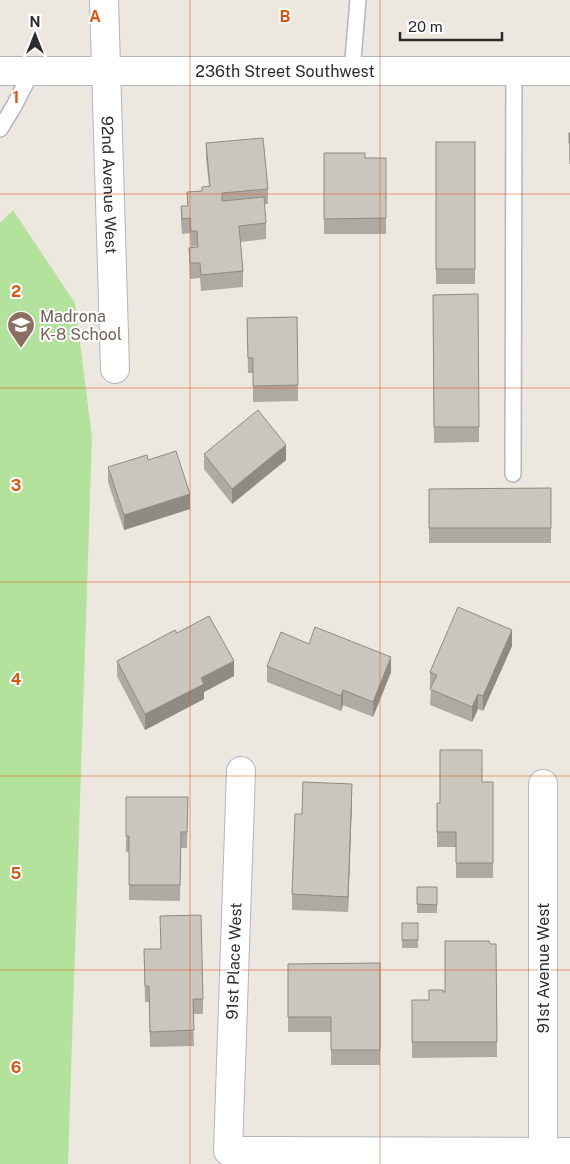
<svg xmlns="http://www.w3.org/2000/svg" width="570" height="1164" font-family="'Public Sans',sans-serif">
<style>
.green{fill:#b3e29d}
.lines{fill:none;stroke-linecap:round;stroke-linejoin:round}
.lane-casing{stroke:#b2b5bf;stroke-width:18}
.street-casing{stroke:#b2b5bf;stroke-width:30}
.secondary-casing{stroke:#b2b5bf;stroke-width:30}
.lane{stroke:#fff;stroke-width:15}
.street{stroke:#fff;stroke-width:28}
.secondary{stroke:#fff;stroke-width:28}
.wall{fill:#adaaa3}
.shaded-wall{fill:#8d8b84}
.building{fill:#c9c6bd;stroke:#8d8b84}
.grid{fill:none;stroke:#df570e;stroke-width:1;stroke-opacity:0.55}
.labels{text-anchor:middle;dominant-baseline:central;stroke-width:4;stroke-linejoin:round;paint-order:stroke}
.street-label{font-size:16px;fill:#2c2c2c;stroke:#fff}
.education-label{font-size:16px;fill:#785e54;stroke:#fff;text-anchor:start}
.grid-label{font-size:16px;text-anchor:middle;font-weight:bold;fill:#df570e;stroke:#fff;stroke-width:4;stroke-linejoin:round;paint-order:stroke}
</style>
<rect width="100%" height="100%" fill="#ede8df"/>
<polygon class="green" points="13,210 75,303 92,437 68,1164 0,1164 0,223"/>
<g class="lines">
<defs>
<g id="lane">
<polyline points="352,71 358,0"/>
<polyline points="0,129 14,106 32,71"/>
<polyline points="513,474 514,71"/>
</g>
<g id="street">
<path id="s1" d="M 104,0 L 115,369"/>
<polyline points="241,771 228,1151 570,1152"/>
<polyline points="543,1153 543,784"/>
</g>
<g id="secondary">
<path id="s2" d="M 0,71 L 570,71"/>
</g>
</defs>
<use href="#lane" class="lane-casing"/>
<use href="#street" class="street-casing"/>
<use href="#secondary" class="secondary-casing"/>
<use href="#lane" class="lane"/>
<use href="#street" class="street"/>
<use href="#secondary" class="secondary"/>
</g>
<g class="wall">
<rect x="569" y="133" width="1" height="31"/>
<rect x="436" y="142" width="39" height="142"/>
<polygon points="206,143 268,189 268,204 264,204 266,223 266,239 240,242 243,271 243,287 201,291 200,278 190,279 189,248 197,247 197,246 191,247 190,233 182,234 181,222 181,206 187,206 187,192 202,191 209,186 206,158"/>
<polygon points="324,153 365,158 386,158 386,234 324,234"/>
<polygon points="478,294 479,442 434,443 433,295"/>
<polygon points="297,317 298,401 253,402 253,373 248,373 247,318"/>
<polygon points="204,454 286,460 232,504 204,469"/>
<polygon points="148,460 190,509 124,530 108,482 108,467"/>
<polygon points="551,488 551,543 429,543 429,489"/>
<polygon points="309,644 391,672 373,717 343,705 341,711 267,682 267,666"/>
<polygon points="512,646 483,711 478,709 472,722 430,705 431,688 430,687 430,672"/>
<polygon points="117,661 234,676 204,692 204,699 145,730 117,676"/>
<polygon points="482,782 493,782 493,878 456,878 456,847 437,847 437,803 440,803"/>
<polygon points="126,797 188,797 187,848 181,848 180,901 129,900 129,852 126,852"/>
<polygon points="352,799 348,912 292,910 292,894 302,814"/>
<rect x="417" y="887" width="20" height="26"/>
<rect x="402" y="923" width="16" height="25"/>
<polygon points="490,944 496,944 497,1057 412,1058 412,1000 429,1000 443,992 445,992"/>
<polygon points="144,949 203,999 203,1014 193,1014 194,1046 150,1047 149,1002 145,1002"/>
<polygon points="380,963 380,1065 331,1065 331,1032 288,1032 288,964"/>
</g>
<g class="shaded-wall">
<polygon points="286,445 286,460 232,504 232,489"/>
<polygon points="190,494 190,509 124,530 124,515"/>
<polygon points="512,630 512,646 483,711 483,696"/>
<polygon points="391,657 391,672 373,717 373,702"/>
<polygon points="234,661 234,676 204,692 204,699 145,730 145,714 201,678"/>
<polygon points="343,690 343,705 341,711 341,696"/>
<polygon points="478,694 478,709 472,722 472,707"/>
<polygon points="352,784 352,799 348,912 348,897"/>
</g>
<g class="building">
<rect x="569" y="133" width="1" height="10"/>
<polygon points="263,138 268,189 222,193 222,201 264,197 266,223 239,226 243,271 201,275 200,263 190,263 189,248 198,247 197,231 191,231 190,218 182,219 181,206 188,206 187,192 202,191 202,187 210,186 206,143"/>
<rect x="436" y="142" width="39" height="127"/>
<polygon points="324,153 365,153 365,158 386,158 386,218 324,219"/>
<polygon points="478,294 479,427 434,427 433,295"/>
<polygon points="297,317 298,385 253,386 253,358 248,358 247,318"/>
<polygon points="258,410 286,445 232,489 204,454"/>
<polygon points="176,451 190,494 124,515 108,467 147,455 148,460"/>
<polygon points="551,488 551,528 429,528 429,489"/>
<polygon points="458,607 512,630 483,696 478,694 472,707 430,689 437,675 430,672"/>
<polygon points="209,616 234,661 201,678 204,684 145,714 117,661 175,630 177,633"/>
<polygon points="315,627 391,657 373,702 343,690 341,696 267,666 281,632 309,644"/>
<polygon points="440,750 482,750 482,782 493,782 493,863 456,863 456,832 437,832 437,803 440,803"/>
<polygon points="303,782 352,784 348,897 292,894 295,814 302,814"/>
<polygon points="126,797 188,797 187,832 181,832 180,885 129,885 129,836 126,836"/>
<polygon points="417,887 437,887 437,905 417,904"/>
<polygon points="201,915 203,999 193,999 194,1030 150,1032 149,986 145,986 144,949 161,949 160,916"/>
<rect x="402" y="923" width="16" height="17"/>
<polygon points="445,941 489,941 490,944 496,944 497,1042 412,1042 412,1000 429,1000 429,990 443,990 443,992 445,992"/>
<polygon points="380,963 380,1050 331,1050 331,1017 288,1017 288,964"/>
</g>
<path class="grid" d="M 190,0 L 190,1164M 380,0 L 380,1164M 0,194 L 570,194M 0,388 L 570,388M 0,582 L 570,582M 0,776 L 570,776M 0,970 L 570,970"/>
<defs>
<symbol id="school-pin" viewBox="-11 -11 22 30"><path d="M0 17L-7.5 6A9.5 9.5 0 1 1 7.5 6Z" fill="#8d6e63" stroke="#fff"/><path d="M0-5L7-2L0 1L-7-2ZM-4 1L0 2.5L4 1V4Q0 6-4 4Z" fill="#fff"/></symbol>
</defs>
<g fill-rule="evenodd">
<use href="#school-pin" x="5" y="309" width="32" height="43"/>
</g>
<g class="labels">
<g class="street-label">
<text stroke="none"><textPath href="#s2" startOffset="285">236th Street Southwest</textPath></text>
<text stroke="none"><textPath href="#s1" startOffset="185">92nd Avenue West</textPath></text>
<text transform="translate(234 961) rotate(-88)">91st Place West</text>
<text transform="translate(543 968) rotate(-90)">91st Avenue West</text>
</g>
<g class="education-label">
<text x="40" y="316">Madrona<tspan x="40" dy="18">K-8 School</tspan></text>
</g>
</g>
<g class="grid-label">
<text x="95" y="22">A</text>
<text x="285" y="22">B</text>
<text x="16" y="103">1</text>
<text x="16" y="297">2</text>
<text x="16" y="491">3</text>
<text x="16" y="685">4</text>
<text x="16" y="879">5</text>
<text x="16" y="1073">6</text>
</g>
<g transform="translate(35 35)" stroke="#ffffff" stroke-width="4" paint-order="stroke">
<path d="M0-4L9 19L0 12L-9 19Z" fill="#2c2c2c"/>
<text y="-8" font-size="14" font-weight="bold" text-anchor="middle" fill="#2c2c2c">N</text>
</g>
<path d="M400 32v8h102v-8" fill="none" stroke="#2c2c2c" stroke-width="2.5"/>
<text x="408" y="32" font-size="15" fill="#2c2c2c" stroke="#ffffff" stroke-width="4" paint-order="stroke">20 m</text>
</svg>
